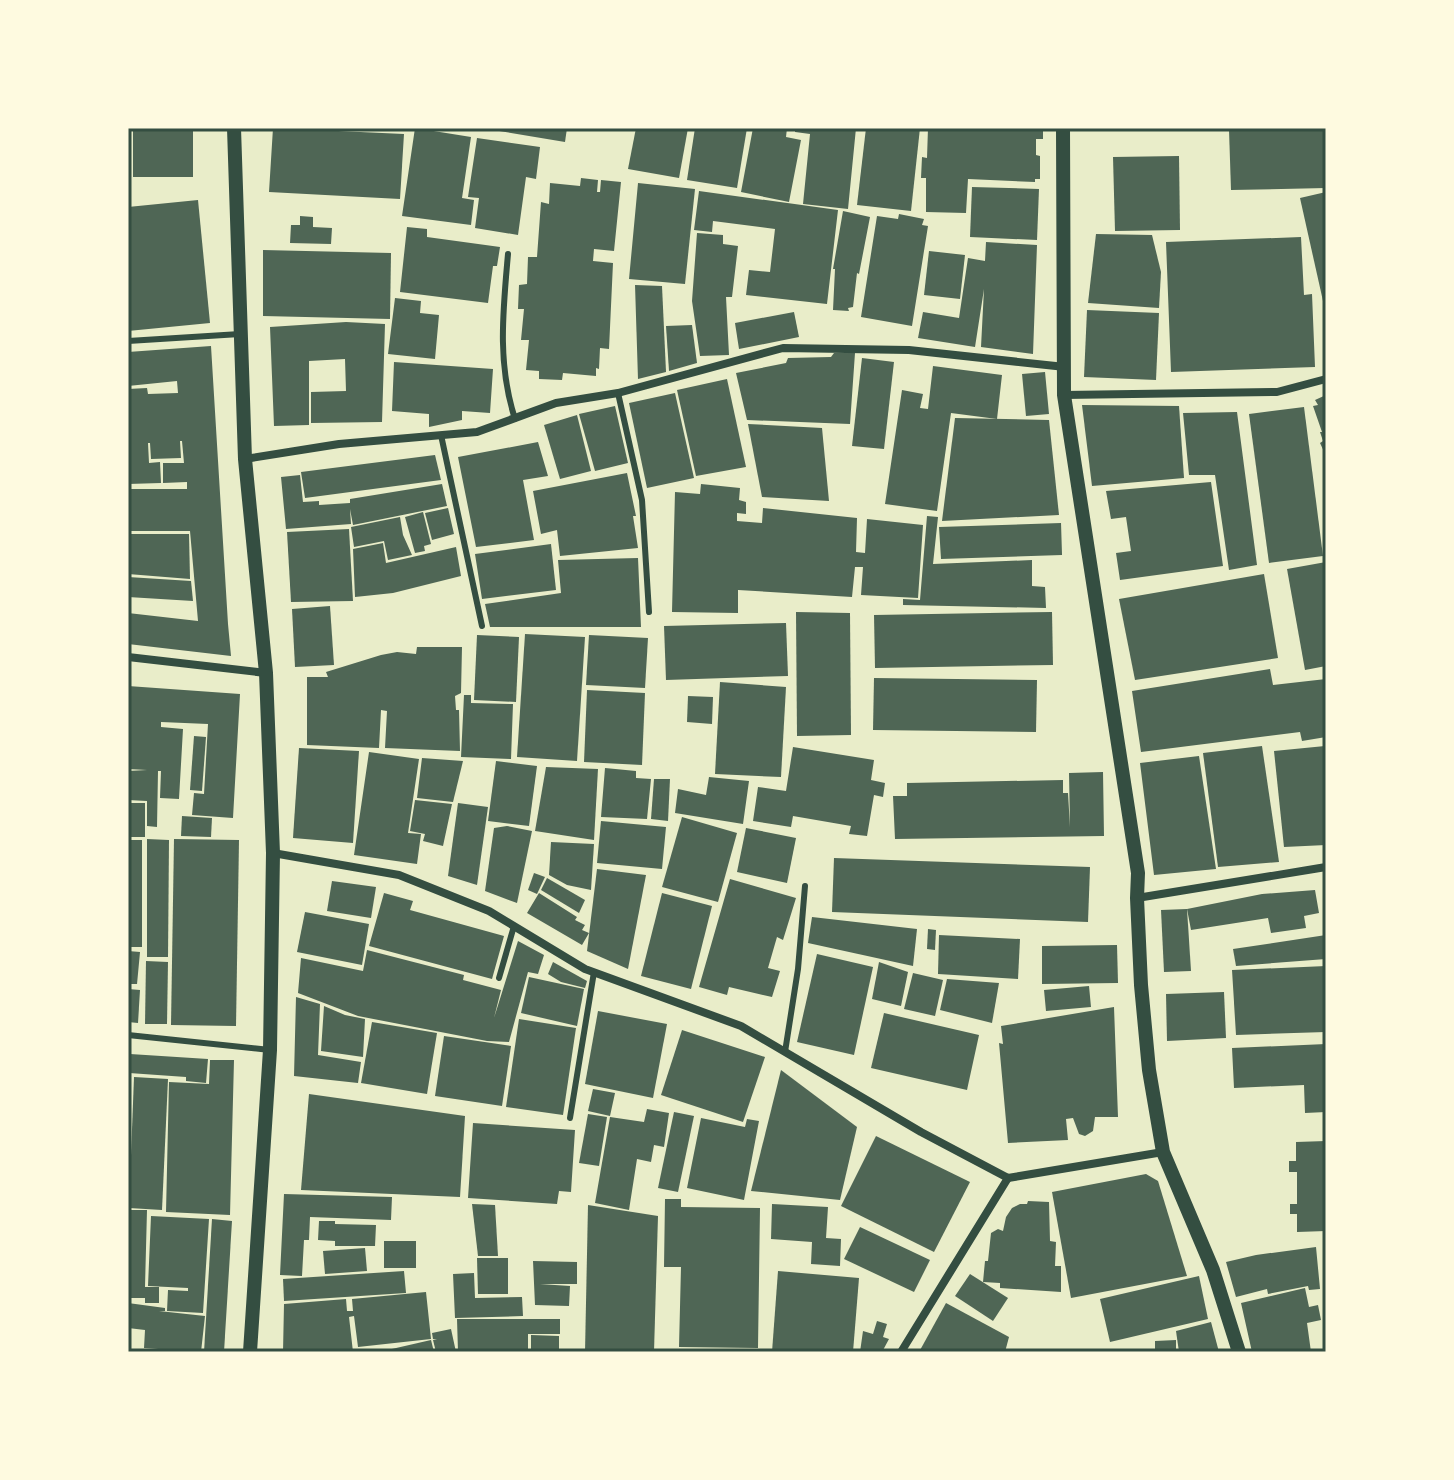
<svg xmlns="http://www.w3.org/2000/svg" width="1454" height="1480" font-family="'Source Sans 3',sans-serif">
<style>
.building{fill:#4f6655}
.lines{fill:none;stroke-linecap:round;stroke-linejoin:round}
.service{stroke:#344e41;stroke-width:6}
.minor{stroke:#344e41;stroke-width:8}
.tertiary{stroke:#344e41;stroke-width:14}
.neatline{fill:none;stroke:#344e41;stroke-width:3}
</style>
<rect width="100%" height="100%" fill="#e9edc9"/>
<g class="building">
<rect x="133" y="128" width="60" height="49"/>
<polygon points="273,128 404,134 400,199 269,192"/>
<polygon points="415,128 471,137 462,198 474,200 471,225 402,216"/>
<polygon points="481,128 567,128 565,142"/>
<polygon points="636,128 688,128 679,178 628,169"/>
<polygon points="695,128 747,128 737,188 687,180"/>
<polygon points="753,128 787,128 786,137 801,140 789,202 741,192"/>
<polygon points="795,128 856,128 848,209 803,204 810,134 795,132"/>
<polygon points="866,128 920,128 911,211 857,205"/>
<polygon points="928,128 1043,128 1043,139 1036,139 1036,155 1040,156 1040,179 1035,179 1035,182 968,179 966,213 926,212 926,178 921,178 922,157 927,158"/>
<polygon points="1326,128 1326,188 1231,190 1229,130"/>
<polygon points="477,138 540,147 536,179 526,177 518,235 475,228 479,198 468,197"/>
<polygon points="1179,156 1180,230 1115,231 1113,157"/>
<polygon points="581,178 598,180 597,192 600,192 601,180 621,182 614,251 594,249 593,261 613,263 609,349 600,348 599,369 596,368 596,376 563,373 562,380 539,379 539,371 526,370 529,340 521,340 524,309 518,309 519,285 527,284 528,257 537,257 541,202 549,204 550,183 580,186"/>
<polygon points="638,183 695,189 685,284 629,279"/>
<polygon points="972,187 1039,189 1037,240 970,237"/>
<polygon points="699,191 838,210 827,304 746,295 749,270 770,272 775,229 713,221 712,232 694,230"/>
<polygon points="1326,192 1326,310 1325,310 1300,198"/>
<polygon points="198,200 210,323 128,331 128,207"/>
<polygon points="843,211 870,217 859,274 857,273 853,307 848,308 849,311 833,310 835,269 833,269"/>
<polygon points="899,214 924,219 922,225 928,226 912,326 861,317 877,216 898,219"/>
<polygon points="300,216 313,217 313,227 332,228 331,244 290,243 291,225 300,225"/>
<polygon points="407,227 427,229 427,237 500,247 497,266 493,266 488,303 400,292"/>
<polygon points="697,233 723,235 723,244 738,246 732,297 726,297 729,355 700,356 692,301"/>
<polygon points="1096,234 1152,235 1161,272 1159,308 1088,303"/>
<polygon points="1301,237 1304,295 1312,294 1315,367 1171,372 1166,242"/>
<polygon points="986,242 1037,245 1033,354 981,347 984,289 975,347 918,338 923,312 959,318 968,258 985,261"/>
<polygon points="263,250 391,253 390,319 263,316"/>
<polygon points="929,251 965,255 960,299 924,295"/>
<polygon points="635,285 662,286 666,372 638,379"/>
<polygon points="395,298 421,301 420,313 439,315 435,359 388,354"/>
<polygon points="1087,310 1159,313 1156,380 1084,377"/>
<polygon points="794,312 799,337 739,349 735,323"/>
<polygon points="346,322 385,324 382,422 311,423 311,392 346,391 345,359 309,361 309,425 274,426 270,327"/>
<polygon points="692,325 697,363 669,371 666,326"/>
<polygon points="211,346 228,624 231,656 128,644 128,613 198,621 190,531 128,531 128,489 187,489 187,482 163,483 163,463 184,463 182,441 180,441 181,458 151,459 150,443 148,443 149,463 160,462 161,483 128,484 128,389 147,388 148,394 178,393 177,381 128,386 128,352"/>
<polygon points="834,353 855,353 850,424 747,420 736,373 786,363 788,358 831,357"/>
<polygon points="862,358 894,362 884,449 852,446"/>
<polygon points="394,362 493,369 490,413 462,411 462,420 429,427 429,414 392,411"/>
<polygon points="933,366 1002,375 997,419 951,413 937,511 885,504 902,390 923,394 920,408 928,409"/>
<polygon points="1045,372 1049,414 1026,416 1022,374"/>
<polygon points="727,379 746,467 696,476 677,390"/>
<polygon points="675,393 694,478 647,488 629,403"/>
<polygon points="1326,395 1326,456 1320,443 1323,441 1320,432 1322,432 1313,406 1318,405 1315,400"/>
<polygon points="1082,405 1179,406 1184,478 1092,486"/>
<polygon points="615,406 628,463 595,471 579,414"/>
<polygon points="1304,407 1323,556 1269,563 1249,414"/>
<polygon points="1237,412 1257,565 1229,570 1215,475 1189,475 1183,413"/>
<polygon points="577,415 591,471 560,479 544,425"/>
<polygon points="955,418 1049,420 1059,515 942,521"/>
<polygon points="748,424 822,428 829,501 762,497"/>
<polygon points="538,442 548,476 523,480 534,540 476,547 458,457"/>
<polygon points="435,455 441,480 305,498 301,472"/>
<polygon points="627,473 636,516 633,516 638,548 560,556 557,530 541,534 533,491"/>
<polygon points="300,475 303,502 319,501 319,505 350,503 350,499 442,484 447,506 353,525 350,509 351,524 286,529 281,477"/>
<polygon points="1211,482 1223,566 1120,580 1116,553 1131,551 1126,517 1111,519 1106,491"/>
<polygon points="701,484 740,488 739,500 746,502 746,514 737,513 737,521 762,523 763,508 857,518 856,552 865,553 867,519 923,525 918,598 861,595 863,567 855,567 852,597 738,590 738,613 672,612 675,492 700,494"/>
<polygon points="448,508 454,534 432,540 425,513"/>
<polygon points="423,512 431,544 424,546 425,551 415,553 405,517"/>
<polygon points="927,516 938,517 933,564 1032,560 1032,586 1045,587 1046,608 903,605 903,599 920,600"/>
<polygon points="400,517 403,535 412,555 388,560 384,541 354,547 351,527"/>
<polygon points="1061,523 1062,555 941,559 939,527"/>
<polygon points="349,529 353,601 291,602 287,532"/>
<polygon points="128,534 189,534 190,579 128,574"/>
<polygon points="383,543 386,563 456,547 461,576 393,593 355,597 353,549"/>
<polygon points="551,544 556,590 482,599 475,554"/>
<polygon points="638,558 641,627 490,627 485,604 561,593 558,560"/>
<polygon points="1326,562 1326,666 1305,670 1287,569"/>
<polygon points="1264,574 1278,658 1135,680 1119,599"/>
<polygon points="128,577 191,581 193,601 128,597"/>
<polygon points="330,606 334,665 295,667 292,609"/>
<polygon points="796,612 850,613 851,735 797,736"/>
<polygon points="1052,612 1053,665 875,668 874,615"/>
<polygon points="786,623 788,676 666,680 664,626"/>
<polygon points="525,634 585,637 577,761 517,757"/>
<polygon points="477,635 519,637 516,702 474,700"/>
<polygon points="589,635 648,638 645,688 586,685"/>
<polygon points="417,647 462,647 461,693 455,696 456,710 459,710 460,751 385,748 387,711 381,710 379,748 307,745 307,677 328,677 326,672 381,655 397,652 416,654"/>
<polygon points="1270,669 1273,685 1326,679 1326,737 1302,741 1300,732 1141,752 1132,691"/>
<polygon points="874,678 1037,680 1036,732 873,730"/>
<polygon points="720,682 786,687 781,777 715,774"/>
<polygon points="128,686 240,694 233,818 192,815 194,793 204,794 208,724 161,722 161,727 183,729 179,799 160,798 161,771 158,771 157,827 147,826 147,801 128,800 128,771 147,770 128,769"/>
<polygon points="587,690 645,693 642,765 584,762"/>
<polygon points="464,695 471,695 471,703 513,704 511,759 461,757"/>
<polygon points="688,696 713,697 712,724 687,722"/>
<polygon points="194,736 206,737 202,791 190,790"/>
<polygon points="1262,746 1279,862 1218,867 1203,753"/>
<polygon points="1325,746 1326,845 1284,847 1274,751"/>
<polygon points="793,747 874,760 871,780 885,783 883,797 874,795 867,836 849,834 851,826 793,816 791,827 753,821 758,787 786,791"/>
<polygon points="299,748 359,751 353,843 293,838"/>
<polygon points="369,752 419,759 408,833 421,834 417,864 354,855"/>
<polygon points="1199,756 1216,869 1154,875 1140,763"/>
<polygon points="422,758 463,761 453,802 417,798"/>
<polygon points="496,761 537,766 529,826 488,821"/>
<polygon points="546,767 598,769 594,840 535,831"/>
<polygon points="605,768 636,771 636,778 651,779 647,819 601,817"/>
<polygon points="1103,772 1104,836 895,839 893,796 907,796 907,783 1063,780 1063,793 1068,793 1070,827 1069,773"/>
<polygon points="709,777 749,781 743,824 675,813 678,789 706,795"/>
<polygon points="654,779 670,779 668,821 651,819"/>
<polygon points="415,800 452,804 443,846 423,841 425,834 410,831"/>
<rect x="128" y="803" width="17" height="34"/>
<polygon points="458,803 488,807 477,885 448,876"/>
<polygon points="182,816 212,818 211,837 181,836"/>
<polygon points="682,817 737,833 718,902 662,887"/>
<polygon points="601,821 666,827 662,869 597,863"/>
<polygon points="507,826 532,831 517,903 485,891 494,828"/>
<polygon points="746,828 796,838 787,883 737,872"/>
<polygon points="147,839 169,840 168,957 147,957"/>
<polygon points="174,839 239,840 236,1026 171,1025"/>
<rect x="128" y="840" width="14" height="107"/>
<polygon points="551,842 594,844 591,890 567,885 549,875"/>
<polygon points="834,858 1090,867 1088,922 832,912"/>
<polygon points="597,869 646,875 628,969 587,951"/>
<polygon points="534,873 545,877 537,894 528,890"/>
<polygon points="547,878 585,900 579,913 541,890"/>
<polygon points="730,879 796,898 783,940 777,937 768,968 780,971 772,997 729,987 727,995 699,987"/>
<polygon points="332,881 376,887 371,918 327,911"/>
<polygon points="1315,890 1319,913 1304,916 1306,928 1271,933 1268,918 1191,930 1187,909 1262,894"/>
<polygon points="384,893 413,901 410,910 504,936 492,979 369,946"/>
<polygon points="539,893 577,917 575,920 585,925 582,930 589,933 582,945 527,913"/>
<polygon points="662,893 712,906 691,989 641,976"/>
<polygon points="1187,909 1191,971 1164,972 1161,910"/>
<polygon points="305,912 369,924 362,965 297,952"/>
<polygon points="812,917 917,929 913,966 808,943"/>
<polygon points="928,929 936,930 935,950 927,949"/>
<polygon points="939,935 1020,939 1018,979 938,974"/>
<polygon points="1326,935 1326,959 1236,966 1233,949"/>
<polygon points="518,941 544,955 538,974 528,972 509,1042 487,1041 358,1016 298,993 301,958 363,971 367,950 464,975 463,980 501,990 494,1018"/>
<polygon points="1117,945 1118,983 1042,984 1042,946"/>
<polygon points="128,951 140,952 137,984 128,984"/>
<polygon points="817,954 873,967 854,1055 797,1042"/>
<polygon points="146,961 168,962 167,1024 145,1024"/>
<polygon points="553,962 587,981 585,988 561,982 548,974"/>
<polygon points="879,962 908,972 901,1006 872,999"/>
<polygon points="1326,966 1326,1032 1236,1035 1232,970"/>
<polygon points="913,973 943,980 935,1016 904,1009"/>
<polygon points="529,977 584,989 577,1026 521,1013"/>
<polygon points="947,979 999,983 992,1023 940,1010"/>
<polygon points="1089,986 1091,1007 1046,1011 1044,990"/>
<polygon points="128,989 140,990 138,1023 128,1022"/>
<polygon points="1224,992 1226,1038 1167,1041 1166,994"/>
<polygon points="296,997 320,1004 318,1055 361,1062 358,1083 294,1076"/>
<polygon points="324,1006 345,1015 365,1019 363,1057 321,1051"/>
<polygon points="1114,1007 1118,1117 1095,1117 1093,1131 1085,1136 1079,1134 1073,1118 1066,1119 1068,1140 1008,1143 999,1043 1003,1044 1001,1026"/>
<polygon points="598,1011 667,1024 653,1098 585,1084"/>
<polygon points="884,1013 979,1035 967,1090 871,1068"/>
<polygon points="519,1019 576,1028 563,1115 506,1107"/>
<polygon points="372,1022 437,1033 427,1094 361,1083"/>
<polygon points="682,1030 765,1057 743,1122 661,1095"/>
<polygon points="444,1036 511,1046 502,1106 435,1096"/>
<polygon points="1326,1044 1326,1112 1305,1113 1304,1085 1234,1088 1232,1048"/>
<polygon points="130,1054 208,1059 206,1083 186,1081 186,1077 129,1073"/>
<polygon points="210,1060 234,1060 230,1215 166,1212 169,1082 209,1084"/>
<polygon points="781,1070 857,1127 840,1200 751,1191"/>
<polygon points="134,1077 168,1079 162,1210 129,1208"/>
<polygon points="593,1089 615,1093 610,1116 588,1111"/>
<polygon points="309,1094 465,1116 460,1197 301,1190"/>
<polygon points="647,1109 669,1113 664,1147 654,1145 651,1162 637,1159 629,1210 595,1203 610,1117 644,1122"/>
<polygon points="674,1112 694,1116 678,1192 658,1188"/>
<polygon points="588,1114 607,1117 599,1166 579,1163"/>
<polygon points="701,1118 745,1127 747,1119 759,1121 744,1200 687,1188"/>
<polygon points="473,1123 575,1130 571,1192 559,1191 557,1204 468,1198"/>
<polygon points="876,1136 970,1182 934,1252 841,1206"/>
<polygon points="1326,1141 1326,1231 1297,1232 1297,1214 1290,1214 1290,1204 1297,1204 1297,1172 1289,1172 1289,1161 1296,1161 1296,1142"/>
<polygon points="1146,1174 1158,1181 1187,1276 1071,1298 1052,1192"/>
<polygon points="284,1194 392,1197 391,1220 310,1217 309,1240 304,1240 302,1276 280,1275"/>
<polygon points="665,1199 681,1199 681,1207 760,1208 758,1348 679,1347 681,1267 664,1267"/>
<polygon points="1028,1201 1049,1202 1050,1241 1056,1242 1055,1266 1061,1266 1061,1292 1000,1288 1000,1283 983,1282 985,1261 988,1261 991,1233 998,1229 1003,1231 1006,1217 1012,1208 1020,1204 1027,1204"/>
<polygon points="472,1204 495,1205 498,1256 478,1256"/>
<polygon points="772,1204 828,1207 826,1238 841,1239 840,1266 811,1264 812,1242 771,1239"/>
<polygon points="588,1205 658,1216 654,1352 585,1352"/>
<polygon points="128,1210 147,1210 145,1287 159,1287 159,1303 145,1303 145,1298 128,1298"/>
<polygon points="151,1216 209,1219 203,1313 167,1311 168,1290 188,1291 188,1288 148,1286"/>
<polygon points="212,1219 232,1221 224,1352 204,1352"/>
<polygon points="319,1221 335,1221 335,1224 376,1225 375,1246 335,1246 335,1241 318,1240"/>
<polygon points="860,1227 930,1260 914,1292 844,1259"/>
<rect x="384" y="1241" width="32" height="27"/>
<polygon points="1316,1247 1320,1289 1309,1290 1308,1286 1268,1294 1267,1289 1236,1297 1226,1262 1256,1255"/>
<polygon points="365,1248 367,1271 325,1274 323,1251"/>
<polygon points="477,1258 508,1258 508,1294 478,1294"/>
<polygon points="533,1261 577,1262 577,1284 540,1284 570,1286 569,1306 535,1305"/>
<polygon points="404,1271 406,1293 284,1301 283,1279"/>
<polygon points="778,1271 859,1278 853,1352 772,1352"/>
<polygon points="474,1273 475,1298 522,1297 523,1316 455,1318 453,1274"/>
<polygon points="970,1274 1008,1298 993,1321 955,1296"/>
<polygon points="1199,1276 1208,1319 1110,1342 1100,1299"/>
<polygon points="1305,1288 1309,1307 1318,1305 1321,1320 1307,1323 1311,1352 1252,1352 1241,1303"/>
<polygon points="426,1292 431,1339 358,1347 354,1316 349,1317 353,1352 283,1352 284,1304 346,1299 347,1311 353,1311 352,1299"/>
<polygon points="128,1303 165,1308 165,1311 159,1311 205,1316 201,1352 144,1348 145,1330 128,1328"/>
<polygon points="946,1303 1009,1337 1005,1352 919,1352"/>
<polygon points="457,1319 560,1319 560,1334 528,1334 528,1352 458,1352"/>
<polygon points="877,1321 887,1324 883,1337 889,1339 882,1352 860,1352 863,1331 873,1334"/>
<polygon points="1211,1322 1219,1352 1179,1352 1176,1331"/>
<polygon points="451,1329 456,1352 436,1352 433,1340 437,1339 433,1339 432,1333"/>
<polygon points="531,1335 559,1336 559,1352 531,1352"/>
<polygon points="431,1340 434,1352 383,1352 383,1351"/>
<polygon points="1176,1340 1176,1352 1155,1352 1155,1341"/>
</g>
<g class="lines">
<g class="service">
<path d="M 508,254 C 503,311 497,363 515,419"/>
<polyline points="128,341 240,334"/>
<polyline points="618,393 642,500 649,612"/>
<polyline points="441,435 482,626"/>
<polyline points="499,978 514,926"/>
<polyline points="128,1035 270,1050"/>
<polyline points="785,1052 798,969 805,886"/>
<polyline points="570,1118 594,972"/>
</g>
<g class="minor">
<polyline points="1064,395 1277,392 1326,379"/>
<polyline points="245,459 339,444 477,432 556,403 618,393 783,348 909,350 1065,367"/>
<polyline points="128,657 266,673"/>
<polyline points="273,853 399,875 489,911 585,969 741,1026 921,1132 1008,1178 1163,1152"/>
<polyline points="1137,898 1326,867"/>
<polyline points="901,1352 1008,1178"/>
</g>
<g class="tertiary">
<polyline points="234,128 245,459 266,673 273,853 270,1050 250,1352"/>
<polyline points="1063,128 1064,395 1138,873 1137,898 1141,985 1149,1070 1163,1152 1213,1270 1239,1352"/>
</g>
</g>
<rect width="1454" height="1480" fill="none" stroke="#fefae0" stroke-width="260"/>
<rect x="130" y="130" width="1194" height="1220" class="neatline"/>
</svg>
